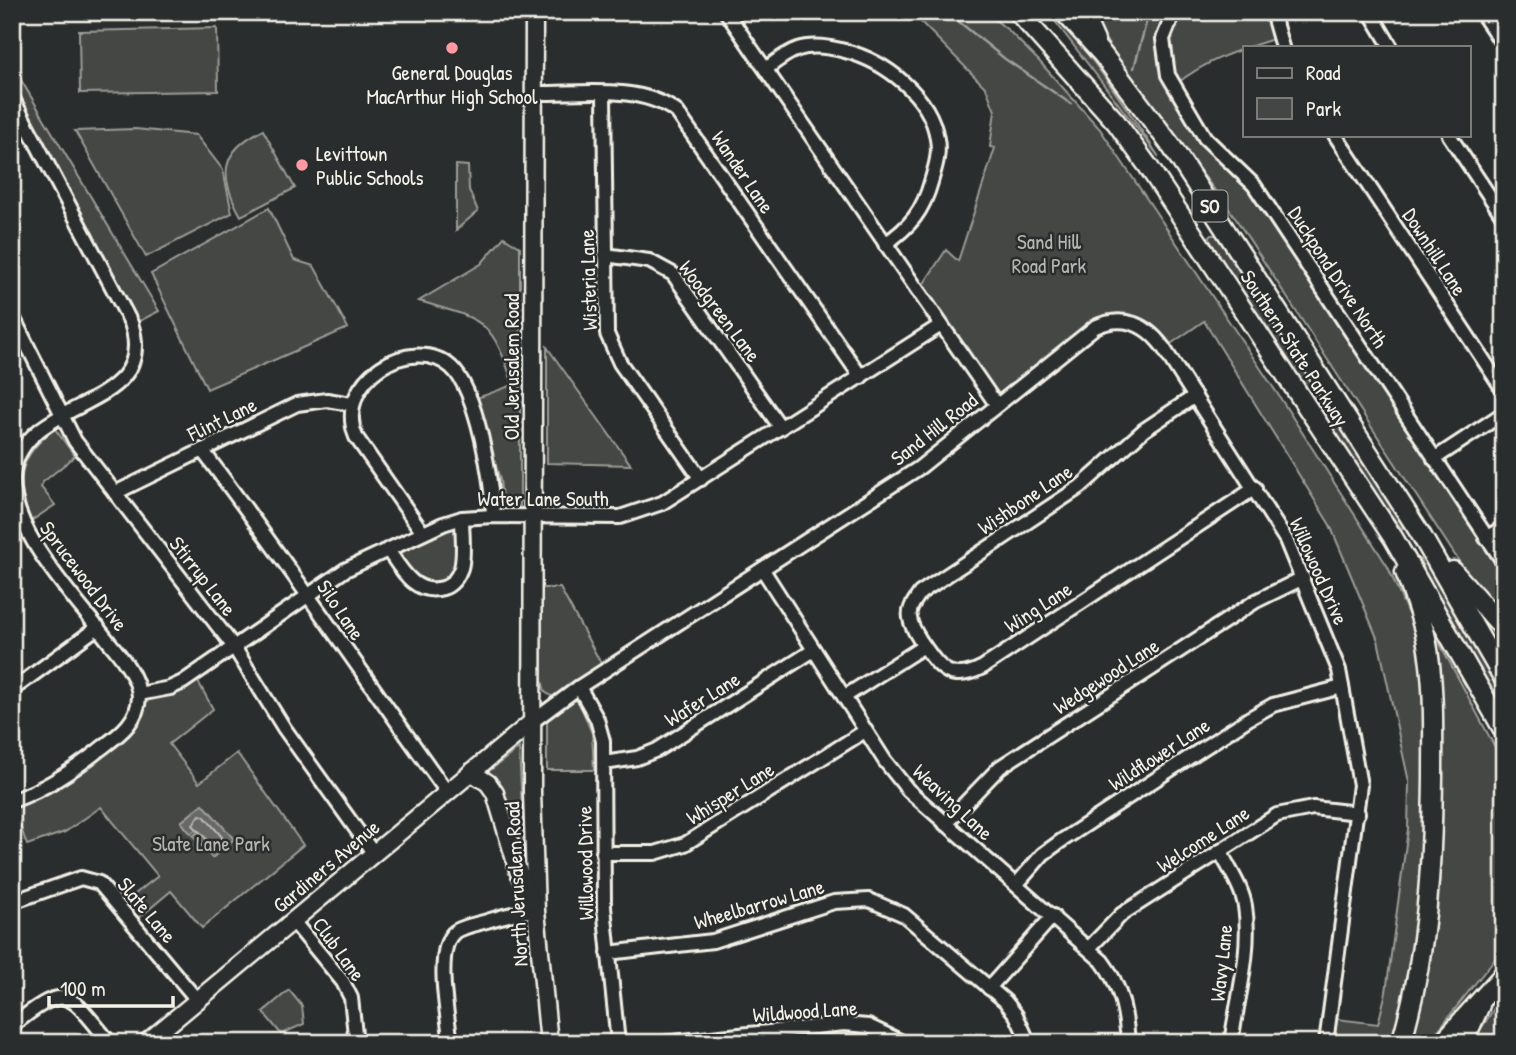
<svg xmlns="http://www.w3.org/2000/svg" width="1516" height="1055" font-family="'Patrick Hand',sans-serif">
<style>
.green{fill:#444645;stroke:#9c9c96;stroke-width:2}
.water{fill:#676866;stroke:#9f9f9a;stroke-width:2}
.lines{fill:none;stroke-linecap:round;stroke-linejoin:round}
.shore{stroke:#bcbab4;stroke-width:2}
.stream{stroke:#9f9f9a;stroke-width:2.5}
.minor-casing{stroke:#f4f1e8;stroke-width:18}
.major-casing{stroke:#f4f1e8;stroke-width:21}
.highway-casing{stroke:#f4f1e8;stroke-width:23}
.minor{stroke:#2a2d2e;stroke-width:12}
.major{stroke:#2a2d2e;stroke-width:16}
.highway{stroke:#2a2d2e;stroke-width:18}
.poi-dot{fill:#ff9aa2;stroke:#2a2d2e;stroke-width:2.5}
.labels{text-anchor:middle;dominant-baseline:central;stroke-width:5;stroke-linejoin:round;paint-order:stroke}
.shield{fill:#2a2d2e;stroke:#b7b6b0;stroke-width:2}
.shield-label{font-size:19px;font-weight:bold;fill:#f4f1e8}
.poi-label{font-size:21px;fill:#f4f1e8;stroke:#2a2d2e}
.street-label{font-size:21px;fill:#f4f1e8;stroke:#2a2d2e}
.park-label{font-size:21px;fill:#b6b5af;stroke:#2a2d2e}
</style>
<rect width="100%" height="100%" fill="#2a2d2e"/>
<filter id="ink" filterUnits="userSpaceOnUse"><feTurbulence type="fractalNoise" baseFrequency=".0143" numOctaves="2"/><feDisplacementMap in="SourceGraphic" scale="14" xChannelSelector="R" yChannelSelector="G"/><feConvolveMatrix kernelMatrix="1 2 1 2 8 2 1 2 1" color-interpolation-filters="sRGB"/></filter>
<g filter="url(#ink)">
<g class="green">
<polygon points="911,12 985,12 1008,30 1039,61 1100,129 1277,393 1388,567 1417,635 1425,689 1427,780 1422,907 1397,1043 1333,1043 1337,1019 1378,1024 1386,992 1408,829 1409,782 1378,640 1330,525 1204,321 1165,348 1155,335 1104,321 996,403 919,291 946,250 958,261 995,148 990,147 995,111 986,88"/>
<path d="M 1048,12 L 1053,12 C 1093,57 1126,107 1159,157 Z"/>
<path d="M 1088,12 L 1273,12 L 1280,37 C 1241,49 1207,59 1175,85 L 1158,66 L 1200,142 L 1247,187 L 1504,574 L 1504,623 L 1479,592 L 1232,213 L 1127,73 Z"/>
<polygon points="217,28 218,91 80,93 79,31"/>
<polygon points="12,65 159,311 132,325 12,95"/>
<polygon points="135,129 196,135 223,170 232,213 146,257 75,131"/>
<path d="M 263,130 L 295,188 L 241,216 C 219,177 219,151 263,130 Z"/>
<polygon points="456,165 468,166 469,190 478,211 456,230"/>
<polygon points="269,208 294,260 314,266 348,328 207,389 151,274"/>
<polygon points="1211,235 1216,235 1404,524 1402,529 1390,514 1424,569 1420,559 1423,556 1504,698 1504,719 1207,239"/>
<path d="M 504,237 L 520,247 L 520,506 L 503,508 L 500,480 L 477,398 L 513,385 C 492,318 483,320 419,301 L 481,264 Z"/>
<polygon points="547,347 631,465 547,463"/>
<path d="M 55,429 L 75,456 L 43,482 L 41,487 L 55,505 L 31,521 C 14,480 19,455 55,429 Z"/>
<polygon points="460,519 461,561 449,584 417,584 389,550"/>
<polygon points="541,588 560,588 603,667 553,697 545,692 542,680"/>
<polygon points="1432,629 1504,764 1504,947 1428,1043 1408,1043 1428,953"/>
<polygon points="194,674 213,709 169,744 199,783 237,753 303,845 202,928 171,891 135,921 121,905 158,876 101,807 65,832 27,845 12,803 124,732 140,695"/>
<polygon points="575,700 579,702 592,733 594,770 547,770 547,720"/>
<polygon points="519,748 525,869 500,792 488,772"/>
<polygon points="289,990 302,1006 304,1024 281,1034 263,1012"/>
<polygon points="1504,993 1504,1043 1472,1043"/>
</g>
<polygon class="water" points="203,804 234,839 212,858 193,836 198,832 195,830 191,834 181,822"/>
<g class="lines">
<polygon class="shore" points="200,815 204,816 222,837 214,847 193,825"/>
<g class="stream">
<polyline points="947,12 1005,59 1071,104"/>
<polyline points="1134,68 1149,12"/>
</g>
<defs>
<g id="minor">
<polyline points="726,12 996,404"/>
<polyline points="1174,12 1163,39 1168,75 1205,138 1254,185 1504,563"/>
<polyline points="1272,12 1282,47"/>
<polyline points="1370,12 1391,47"/>
<polyline points="1481,12 1504,46"/>
<path d="M 766,69 C 775,62 786,53 798,49 C 813,44 830,47 845,51 C 885,61 931,96 937,139 C 940,154 935,168 931,182 C 923,211 910,227 885,244"/>
<path d="M 533,93 C 579,94 638,83 677,112 L 861,377"/>
<polyline points="604,94 607,334 620,363 701,479"/>
<path d="M 12,97 L 131,323 C 160,411 27,396 14,470 C 4,526 77,600 109,642 C 121,656 139,678 139,697 C 138,723 117,736 99,750 C 71,772 45,789 12,801"/>
<polyline points="1335,135 1504,391"/>
<polyline points="1449,135 1504,218"/>
<polyline points="605,255 649,261 673,274 781,428"/>
<polyline points="12,315 75,441 234,647 284,728 374,854"/>
<path d="M 1195,396 L 1144,430 L 1080,487 L 920,593 C 915,601 908,608 910,618 C 911,627 917,635 922,643 C 940,669 950,684 983,667 L 1255,488"/>
<path d="M 202,450 C 287,562 365,678 447,792"/>
<polyline points="1434,459 1504,413"/>
<polyline points="115,493 297,404 327,400 351,404"/>
<path d="M 423,533 L 356,437 C 333,380 412,333 451,367 C 477,390 492,481 493,516"/>
<polyline points="1486,538 1504,527"/>
<path d="M 388,550 C 401,569 415,596 443,588 C 451,586 458,577 461,568 C 465,554 462,533 462,518"/>
<path d="M 763,570 L 885,761 L 908,790 L 1102,961 C 1121,986 1126,1012 1128,1043"/>
<polyline points="579,687 597,719 603,741 604,907 618,1043"/>
<polyline points="12,690 98,627"/>
<polyline points="139,694 170,688 183,682 345,570 443,524 462,518 493,516 620,517 662,503 941,325"/>
<polyline points="844,697 924,646"/>
<path d="M 532,722 L 579,687 L 919,468 L 1095,327 C 1123,314 1146,324 1163,347 L 1286,540 L 1339,670 L 1360,785 L 1326,1043"/>
<polyline points="604,763 637,758 657,750 814,650"/>
<polyline points="945,824 1000,767 1256,601 1303,578"/>
<path d="M 1220,851 C 1229,869 1242,887 1245,906 C 1252,950 1237,1000 1231,1043"/>
<polyline points="603,853 655,853 685,844 865,731"/>
<polyline points="1016,885 1043,854 1061,841 1248,719 1273,705 1342,687"/>
<polyline points="12,902 81,878 99,883 197,1000"/>
<polyline points="293,921 343,982 351,998 356,1043"/>
<polyline points="1089,948 1122,914 1277,815 1313,808 1358,813"/>
<polyline points="608,953 713,941 834,902 869,900 904,915 1005,1001 1016,1015 1029,1043"/>
<polyline points="989,988 1053,916"/>
<path d="M 12,1026 C 68,981 68,992 110,1043"/>
<path d="M 451,1043 C 448,1018 433,946 456,931 C 465,926 477,924 487,921 C 504,916 519,911 536,911"/>
<polyline points="663,1043 844,1024 868,1026 904,1043"/>
</g>
<g id="major">
<polyline points="534,12 532,792 536,911 549,1043"/>
<polyline points="471,772 488,783 495,793 518,870 532,902"/>
<polyline points="146,1043 532,722"/>
</g>
<g id="highway">
<polyline points="1018,12 1116,122 1148,166 1394,539 1504,731"/>
<polyline points="1064,12 1103,55 1172,147 1420,533 1504,679"/>
<polyline points="1082,12 1095,41"/>
<polyline points="1453,571 1504,629"/>
<path d="M 1401,1043 C 1427,956 1432,867 1433,777 C 1433,731 1435,684 1426,638 C 1421,616 1413,594 1405,572"/>
<polyline points="1442,1043 1504,974"/>
<polyline points="1463,1043 1480,1005"/>
</g>
</defs>
<use href="#minor" class="minor-casing"/>
<use href="#major" class="major-casing"/>
<use href="#highway" class="highway-casing"/>
<use href="#minor" class="minor"/>
<use href="#major" class="major"/>
<use href="#highway" class="highway"/>
</g>
</g>
<g class="poi-dot">
<circle cx="452" cy="48" r="7"/>
<circle cx="302" cy="165" r="7"/>
</g>
<g class="labels">
<rect class="shield" x="1192.5" y="190.5" width="35" height="31" rx="5"/>
<g class="shield-label">
<text x="1210" y="206">SO</text>
</g>
<g class="poi-label">
<text x="452" y="72">General Douglas<tspan x="452" dy="24">MacArthur High School</tspan></text>
<text x="316" y="153" text-anchor="start">Levittown<tspan x="316" dy="24">Public Schools</tspan></text>
</g>
<g class="street-label">
<text transform="translate(743 172) rotate(56)">Wander Lane</text>
<text transform="translate(1435 252) rotate(57)">Downhill Lane</text>
<text transform="translate(1338 277) rotate(57)">Duckpond Drive North</text>
<text transform="translate(588 280) rotate(-92)">Wisteria Lane</text>
<text transform="translate(720 311) rotate(53)">Woodgreen Lane</text>
<text transform="translate(1295 348) rotate(57)">Southern State Parkway</text>
<text transform="translate(511 367) rotate(-90)">Old Jerusalem Road</text>
<text transform="translate(222 419) rotate(-26)">Flint Lane</text>
<text transform="translate(934 429) rotate(-38)">Sand Hill Road</text>
<text x="543" y="498">Water Lane South</text>
<text transform="translate(1025 499) rotate(-34)">Wishbone Lane</text>
<text transform="translate(1319 571) rotate(66)">Willowood Drive</text>
<text transform="translate(84 576) rotate(53)">Sprucewood Drive</text>
<text transform="translate(203 576) rotate(52)">Stirrup Lane</text>
<text transform="translate(1038 607) rotate(-33)">Wing Lane</text>
<text transform="translate(341 610) rotate(56)">Silo Lane</text>
<text transform="translate(1106 676) rotate(-33)">Wedgewood Lane</text>
<text transform="translate(702 699) rotate(-32)">Wafer Lane</text>
<text transform="translate(1159 754) rotate(-33)">Wildflower Lane</text>
<text transform="translate(730 793) rotate(-32)">Whisper Lane</text>
<text transform="translate(953 802) rotate(43)">Weaving Lane</text>
<text transform="translate(1203 839) rotate(-33)">Welcome Lane</text>
<text transform="translate(585 863) rotate(-91)">Willowood Drive</text>
<text transform="translate(326 866) rotate(-40)">Gardiners Avenue</text>
<text transform="translate(516 884) rotate(-93)">North Jerusalem Road</text>
<text transform="translate(759 904) rotate(-16)">Wheelbarrow Lane</text>
<text transform="translate(147 910) rotate(50)">Slate Lane</text>
<text transform="translate(339 949) rotate(54)">Club Lane</text>
<text transform="translate(1221 963) rotate(-84)">Wavy Lane</text>
<text transform="translate(805 1011) rotate(-4)">Wildwood Lane</text>
</g>
<g class="park-label">
<text x="1049" y="241">Sand Hill<tspan x="1049" dy="24">Road Park</tspan></text>
<text x="211" y="843">Slate Lane Park</text>
</g>
</g>
<rect width="1516" height="1055" fill="none" stroke="#2a2d2e" stroke-width="42"/>
<rect x="21" y="21" width="1474" height="1013" fill="none" stroke="#f4f1e8" stroke-width="2.5" filter="url(#ink)"/>
<rect x="1243" y="46" width="228" height="91" fill="#2a2d2e" stroke="#7b7b78" stroke-width="2"/>
<rect x="1257" y="68" width="35" height="10" fill="#2a2d2e" stroke="#7b7b78" stroke-width="2"/>
<text x="1306" y="80" font-size="21" fill="#f4f1e8">Road</text>
<rect x="1257" y="98" width="35" height="21" fill="#444645" stroke="#7b7b78" stroke-width="2"/>
<text x="1306" y="116" font-size="21" fill="#f4f1e8">Park</text>
<path d="M49 996v10h124v-10" fill="none" stroke="#f4f1e8" stroke-width="3.5"/>
<text x="60" y="996" font-size="21" fill="#f4f1e8" stroke="#2a2d2e" stroke-width="5" paint-order="stroke">100 m</text>
</svg>
